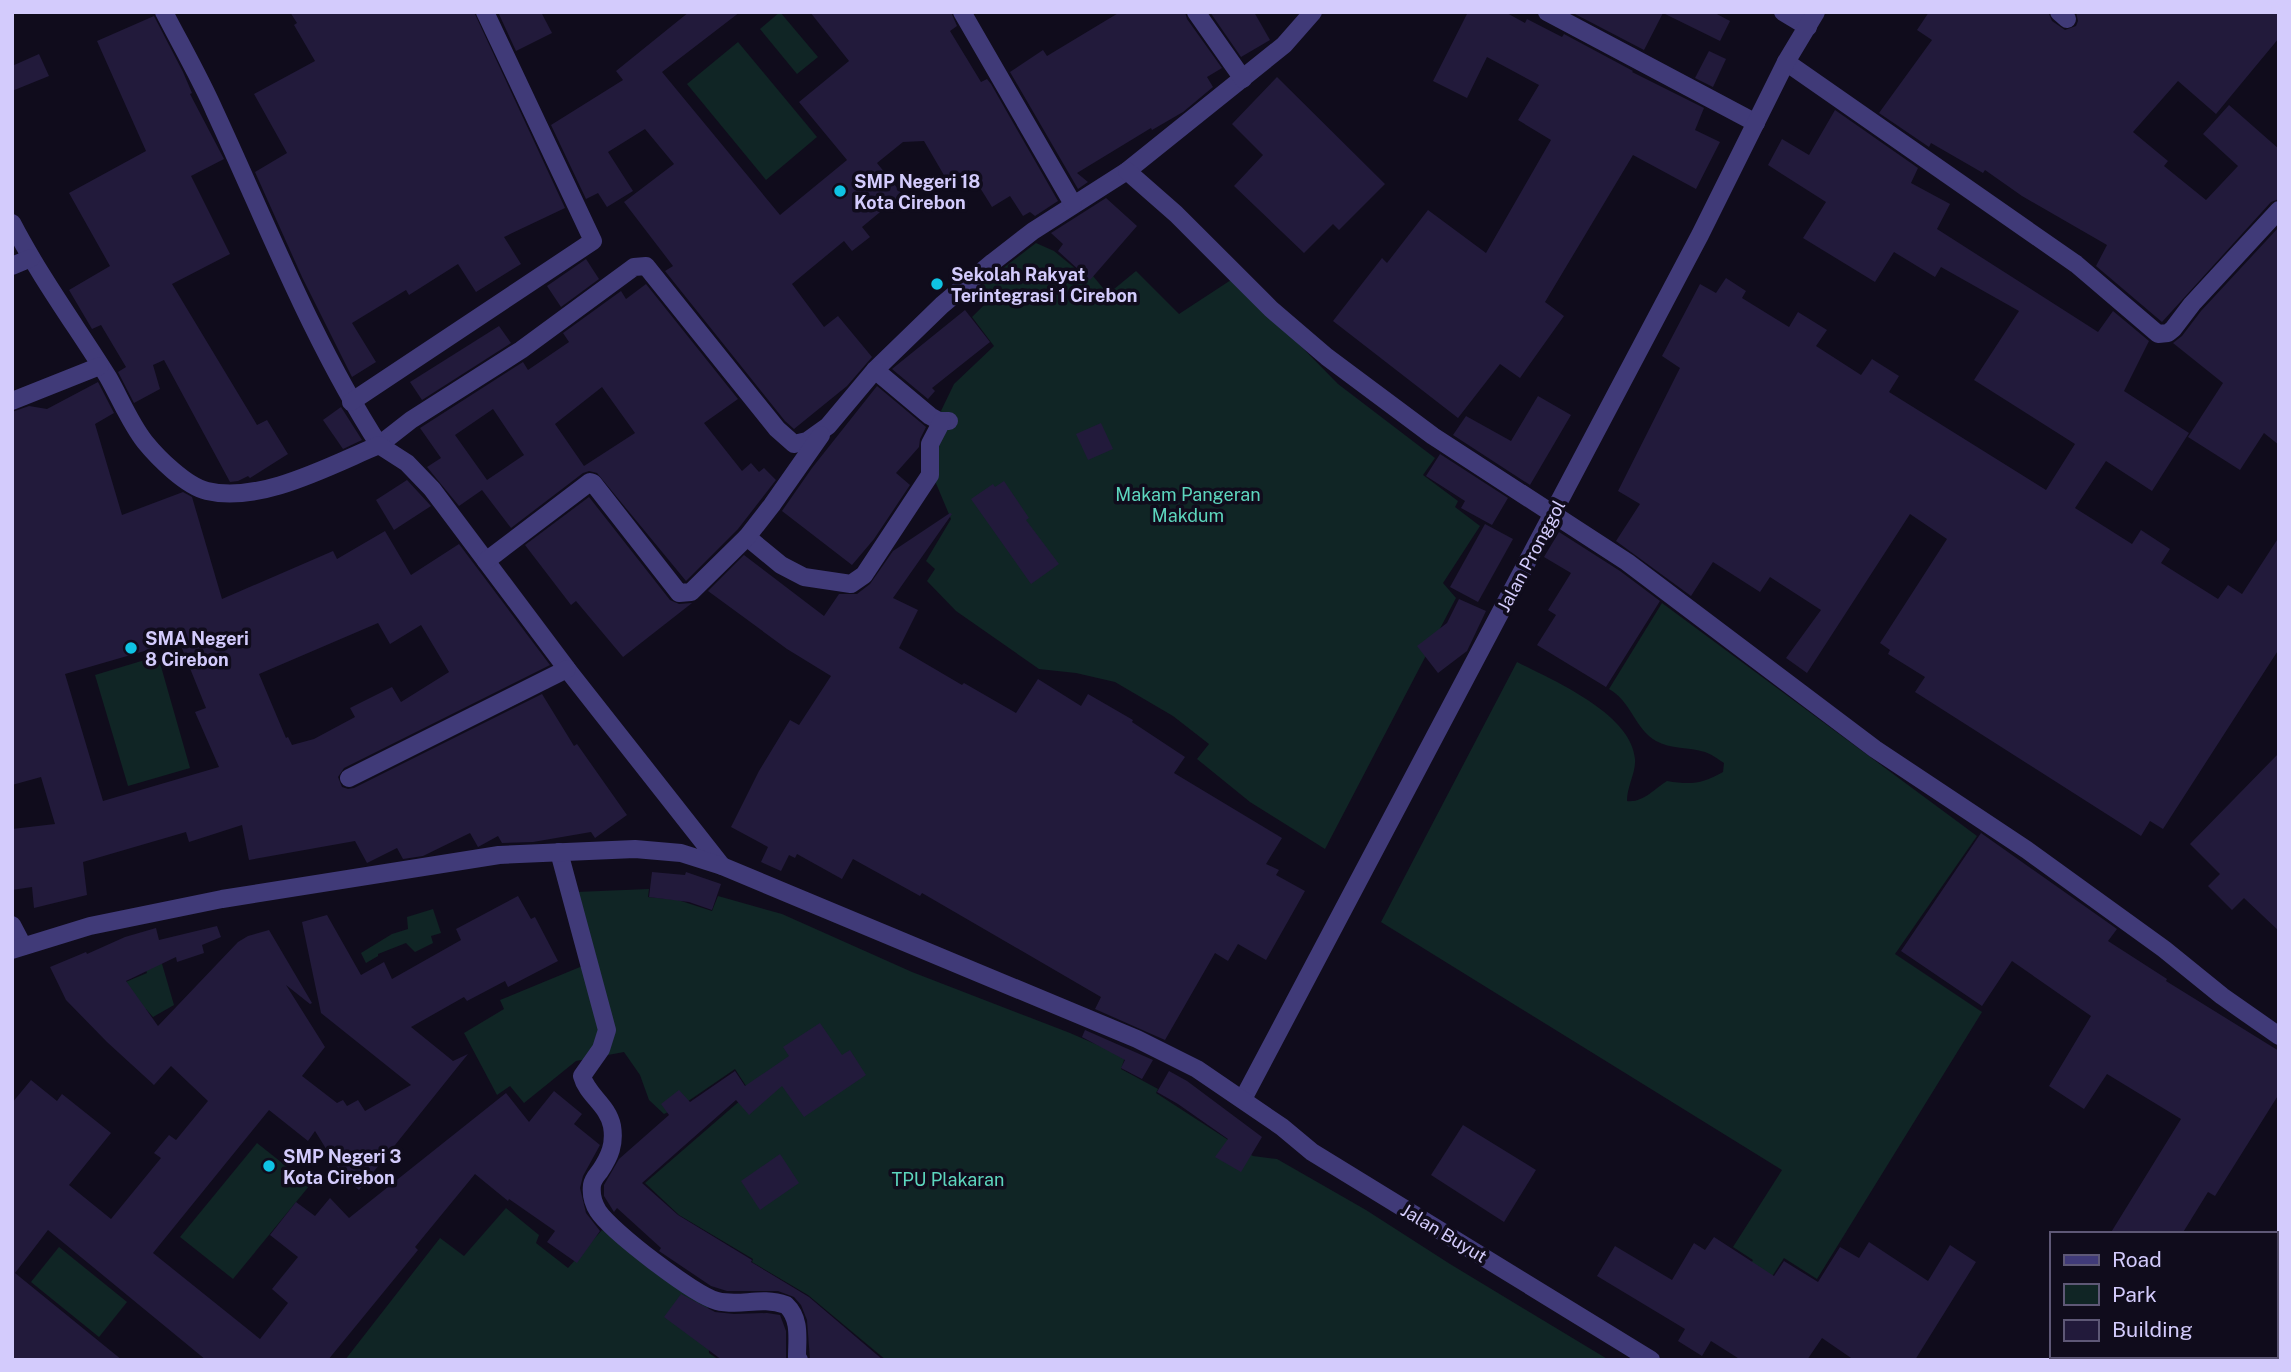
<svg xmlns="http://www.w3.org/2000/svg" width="2291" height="1372" font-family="'Public Sans',sans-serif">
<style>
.green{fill:#102525}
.building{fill:#221a3b;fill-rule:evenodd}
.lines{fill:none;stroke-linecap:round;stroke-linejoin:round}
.minor{stroke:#403a78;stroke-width:18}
.tertiary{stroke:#403a78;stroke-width:18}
.poi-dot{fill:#0fc3e4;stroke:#100c1c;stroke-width:2.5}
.labels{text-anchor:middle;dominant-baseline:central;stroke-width:7;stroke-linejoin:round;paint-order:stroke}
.poi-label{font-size:18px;font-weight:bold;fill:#d3cbfc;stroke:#100c1c;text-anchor:start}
.park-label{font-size:18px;fill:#5dd6be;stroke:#100c1c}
.street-label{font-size:18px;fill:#d3cbfc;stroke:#100c1c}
</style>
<rect width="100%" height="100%" fill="#100c1c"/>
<g class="green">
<polygon points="780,12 818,57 797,74 760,29"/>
<polygon points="738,42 817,137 766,180 687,84"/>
<polygon points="1036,243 1054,251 1088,279 1093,276 1108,294 1136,271 1179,314 1234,278 1338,384 1435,458 1423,475 1458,501 1455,507 1480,526 1443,583 1456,598 1325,849 1250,802 1197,759 1209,744 1173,716 1115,682 1076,673 1039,669 956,611 927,581 935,569 926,561 951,519 935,481 940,413 954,384 994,346 972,317 987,302 976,289"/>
<path d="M 1662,603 L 1977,836 L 1895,954 L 1982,1012 L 1817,1279 L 1784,1258 L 1762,1292 L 1741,1279 L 1753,1260 L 1733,1247 L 1782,1170 L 1381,922 L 1517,662 C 1553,680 1632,714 1635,759 C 1636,773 1627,786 1627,801 C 1643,803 1654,789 1667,781 C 1691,785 1702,784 1723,772 L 1724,763 C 1718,759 1711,754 1705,752 C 1689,747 1670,749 1656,741 C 1635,729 1631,701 1609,689 Z"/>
<polygon points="158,656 190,768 128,786 95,675"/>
<polygon points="649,889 648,897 678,900 712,911 718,896 782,914 912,972 1070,1033 1125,1057 1121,1069 1158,1089 1156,1093 1253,1156 1277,1159 1366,1210 1450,1264 1609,1360 886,1360 808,1295 752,1262 753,1259 679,1215 645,1183 750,1092 735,1069 681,1106 664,1114 649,1100 640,1075 624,1052 576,1061 524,1103 510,1086 497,1095 464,1033 504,1009 500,1000 597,960 576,892"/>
<polygon points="433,909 441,933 431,936 433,943 415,952 406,943 378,954 378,956 366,963 361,953 392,934 408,929 407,917"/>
<polygon points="160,957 174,1005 153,1017 146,1009 128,1019 109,989 147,973 143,962"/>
<polygon points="257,1143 310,1185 233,1279 180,1237"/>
<polygon points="506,1208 539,1235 536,1243 568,1268 602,1230 708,1302 709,1353 719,1360 345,1360 440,1238 464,1256"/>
<polygon points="59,1247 127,1302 99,1337 31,1282"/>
</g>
<g class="building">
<polygon points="290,12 474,12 565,208 504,237 521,264 476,292 458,264 409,295 406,290 352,323 376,362 352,377 302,277 255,172 287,153 254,94 315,61 294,25 297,23"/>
<polygon points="498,12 541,12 552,33 516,51"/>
<polygon points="689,12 740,12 662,72 780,215 847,160 799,102 849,61 810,12 951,12 957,26 950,31 981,82 987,79 991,84 1058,201 1035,216 1030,212 1023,216 1010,196 992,207 969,170 948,182 924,141 903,142 877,163 902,194 862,227 870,237 852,251 844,241 792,284 824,327 838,316 872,357 847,386 794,429 785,421 665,271 673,266 624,202 674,164 645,129 608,152 633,191 607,207 598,193 586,199 551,125 623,80 616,71"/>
<polygon points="1120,12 1185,12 1187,19 1222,68 1207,77 1213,87 1183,112 1152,130 1151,128 1077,173 1088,182 1078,189 1010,72 1043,50 1047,56"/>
<polygon points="1210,12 1254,12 1270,40 1241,57"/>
<polygon points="1468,12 1505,12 1525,23 1527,19 1562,37 1564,34 1633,71 1632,72 1704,108 1695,130 1720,142 1696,189 1633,155 1545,302 1564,316 1520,378 1500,364 1458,418 1333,321 1382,258 1387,263 1428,210 1486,253 1551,140 1518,120 1539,85 1487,57 1467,98 1433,81"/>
<polygon points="1576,12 1713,12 1730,21 1720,41 1663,13 1644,50 1575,14"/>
<polygon points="1929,12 2048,12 2052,21 2065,30 2076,26 2078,21 2076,12 2279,12 2279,38 2216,114 2178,81 2133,132 2168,161 2164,166 2206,200 2238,166 2203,134 2229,105 2279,149 2279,199 2271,202 2162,322 2096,266 2107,245 2022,196 1985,170 1983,173 1931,143 1929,147 1879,113 1932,40 1917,30"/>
<polygon points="154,16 183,72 192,93 190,94 224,159 191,176 230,254 172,284 257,425 267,420 288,454 250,478 248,476 238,481 230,482 164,360 153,365 160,389 134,403 118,372 126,367 101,325 92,329 69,290 110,266 69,193 146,151 97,41"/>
<polygon points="1709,51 1726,59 1713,87 1695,78"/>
<polygon points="39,54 49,76 12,91 12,66"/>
<polygon points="1277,77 1385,184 1339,230 1333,224 1304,253 1234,186 1263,155 1232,124"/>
<polygon points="1835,110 1918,168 1911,183 1950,204 1937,229 2098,332 2113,311 2149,341 2124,391 2189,433 2152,491 2106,461 2075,508 2132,544 2141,530 2170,549 2161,563 2218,599 2228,585 2242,594 2279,537 2279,649 2163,829 2150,821 2141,836 1915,692 1925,677 1888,654 1890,650 1880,643 1947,539 1910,514 1807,673 1786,658 1821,610 1770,577 1760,592 1713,562 1691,596 1616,541 1640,504 1618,491 1680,368 1662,356 1700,284 1716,293 1726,278 1746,291 1742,298 1789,327 1798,312 1827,330 1816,346 1861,375 1872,359 1899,376 1889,392 2046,490 2075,444 1974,380 2019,311 1941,267 1935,277 1894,252 1875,282 1803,238 1826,202 1768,165 1782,139 1809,155"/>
<polygon points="1106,198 1137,226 1090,280 1058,251 1063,244 1051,233"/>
<polygon points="2279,227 2279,445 2264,433 2240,470 2188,437 2223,383 2173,343 2182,336 2201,311"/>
<polygon points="586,259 599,279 561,307 547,286"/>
<path d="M 646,284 L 738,399 L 704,423 L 742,471 L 751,463 L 759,472 L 764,468 L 776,480 L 738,529 L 686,581 L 597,473 L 589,471 L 583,473 L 511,528 L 482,490 L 459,506 L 427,467 L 441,458 L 420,428 L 523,362 L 528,370 L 569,342 L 563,333 L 621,291 L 626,299 ZM 602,387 L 635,433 L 584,466 L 555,424 ZM 493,409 L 524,455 L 487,480 L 455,435 Z"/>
<polygon points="965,310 990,342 932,388 935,391 928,399 892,369"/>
<polygon points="499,326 511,343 422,400 410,382"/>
<path d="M 98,382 L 114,413 L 95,424 L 122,515 L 183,492 L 192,497 L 222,599 L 333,551 L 337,559 L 385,531 L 411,575 L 459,544 L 550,665 L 344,768 L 338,777 L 342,787 L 348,789 L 354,788 L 542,694 L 574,746 L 577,744 L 627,815 L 595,838 L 591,832 L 533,842 L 502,843 L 498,836 L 478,847 L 470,833 L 423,856 L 403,859 L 397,848 L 367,863 L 355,841 L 249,860 L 242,825 L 189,842 L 186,832 L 83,862 L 87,895 L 34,908 L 32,887 L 12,890 L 12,829 L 55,824 L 41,777 L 12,785 L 12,412 L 29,406 L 47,409 ZM 378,623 L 390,644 L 421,625 L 449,672 L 401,702 L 392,687 L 350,708 L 355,717 L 314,739 L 292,745 L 288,737 L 286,738 L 259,674 ZM 179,641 L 206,708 L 195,712 L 219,767 L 103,801 L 65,674 Z"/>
<polygon points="877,386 926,427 920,439 919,447 896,473 910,485 874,539 852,565 782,511 812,468"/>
<polygon points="1538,396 1571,415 1530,485 1453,435 1466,416 1511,441"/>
<polygon points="341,407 362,440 343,449 323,420"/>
<polygon points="1101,423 1113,449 1088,460 1076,434"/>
<polygon points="1440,454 1508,498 1492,525 1461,508 1465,501 1426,476"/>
<polygon points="407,480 431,506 394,530 376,500"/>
<polygon points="1004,481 1029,518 1026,520 1059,564 1031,584 971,499 993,484 995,487"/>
<polygon points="589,497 670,600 679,604 692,603 623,657 576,601 571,605 525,545"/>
<polygon points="950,513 952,514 893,598 918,610 899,648 962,685 964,683 1016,713 1038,679 1081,706 1088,694 1133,720 1132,722 1185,757 1174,773 1282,838 1266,864 1279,870 1276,875 1305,891 1266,960 1238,944 1228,961 1215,953 1165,1040 1095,1009 1101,997 922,893 920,896 853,859 842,879 797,854 795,858 789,855 781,871 761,862 768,847 731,827 759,771 790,720 799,725 831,676 787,649 708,591 744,555 824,616 839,594 857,594 870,584 893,551"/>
<polygon points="1485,524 1513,539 1478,602 1450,587"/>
<polygon points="1559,532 1620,571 1660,601 1606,687 1537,645 1556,615 1548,610 1571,573 1544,557"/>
<polygon points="1459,599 1486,611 1467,651 1438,673 1417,646 1447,623"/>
<polygon points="2279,753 2279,931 2244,898 2232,910 2208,886 2220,874 2190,844"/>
<polygon points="1981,833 2117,929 2108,941 2167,979 2166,981 2279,1051 2279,1094 2215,1196 2208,1192 2182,1234 2110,1234 2181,1119 2107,1074 2084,1109 2049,1086 2091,1016 2012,961 1982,1006 1901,951"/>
<polygon points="652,872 685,875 686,872 721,884 712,910 689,902 649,897"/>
<polygon points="518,896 531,919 535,917 558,961 508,987 505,981 467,1001 464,997 411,1027 453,1061 468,1054 359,1190 343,1176 315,1131 308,1141 269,1110 153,1253 260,1339 288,1303 272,1289 298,1257 270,1235 296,1202 315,1216 330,1198 349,1218 506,1093 529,1122 554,1091 582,1114 574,1124 600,1145 583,1176 580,1188 586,1213 600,1231 577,1263 547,1242 555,1231 509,1199 508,1201 475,1174 415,1247 418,1250 328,1360 206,1360 48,1230 15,1273 122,1360 12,1360 12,1103 31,1080 57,1101 62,1094 111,1133 69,1185 111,1219 161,1158 154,1153 169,1135 176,1140 208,1101 171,1066 154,1085 107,1042 66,1000 50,967 86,952 87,954 125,937 156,928 159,940 217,926 221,937 202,945 204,953 177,962 176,957 126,981 158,1026 238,942 248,936 269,930 312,1003 310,1004 286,985 325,1047 302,1076 337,1103 343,1100 347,1106 358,1100 365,1111 411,1085 321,1013 302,922 327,915 361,975 384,962 392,979 461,940 456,929"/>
<polygon points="820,1023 842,1055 850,1050 866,1075 804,1117 782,1086 749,1115 736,1100 642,1183 678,1215 752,1260 751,1262 809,1297 883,1360 810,1360 807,1320 801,1305 794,1297 778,1291 727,1291 711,1286 659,1251 661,1248 617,1208 614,1212 604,1196 604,1185 619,1159 669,1115 661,1104 679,1090 690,1102 735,1071 745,1086 789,1056 783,1047"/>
<polygon points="1085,1030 1153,1060 1142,1079 1121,1068 1125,1060 1082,1037"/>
<polygon points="1169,1071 1187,1081 1262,1137 1241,1172 1215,1157 1228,1139 1178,1104 1157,1092"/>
<polygon points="1463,1125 1536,1170 1504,1222 1431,1175"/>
<polygon points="780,1154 799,1183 760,1210 741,1181"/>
<polygon points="1714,1237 1774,1276 1784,1261 1818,1282 1840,1247 1859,1258 1869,1242 1928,1281 1950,1245 1976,1262 1915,1360 1854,1360 1822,1338 1807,1360 1741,1360 1711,1341 1702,1356 1678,1341 1685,1329 1597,1276 1615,1246 1672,1280 1694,1243 1705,1250"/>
<polygon points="681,1294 715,1312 734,1314 767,1313 780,1315 786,1331 786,1360 722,1360 664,1317"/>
</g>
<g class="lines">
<g class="minor">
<path d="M 164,12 C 181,45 200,78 215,112 C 267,224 312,341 379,445 L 411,420 L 521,350 L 634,267 L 646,266 L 777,429 L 794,444 L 807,441 L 828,426 L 875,370 L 942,305 L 993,262 L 1033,231 L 1127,171 L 1284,45 L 1313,12"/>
<polyline points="962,12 1073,204"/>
<polyline points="1196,12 1243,79"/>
<polyline points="1547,12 1756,123"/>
<polyline points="1783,12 1808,27"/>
<polyline points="2059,12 2067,19"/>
<polyline points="1786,62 2076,264 2158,334 2168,333 2173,329 2192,304 2279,210"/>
<polyline points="1127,171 1176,214 1271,309 1327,357 1433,436 1627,562 1875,749 2027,850 2164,949 2222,996 2279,1036"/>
<path d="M 12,223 C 40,277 76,326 108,377 C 120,398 130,423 145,442 C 158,458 186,486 207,491 C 260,504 331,465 379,445 L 407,463 L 432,489 L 567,669 L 722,866"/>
<polyline points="12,266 31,258"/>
<polyline points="875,370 930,416 939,421 949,421"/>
<polyline points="12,401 100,366"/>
<polyline points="351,402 593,241 485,12"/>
<polyline points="747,537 781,565 804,577 851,584 864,575 930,475 930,444 942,421"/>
<polyline points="486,561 590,482 593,483 679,593 691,592 747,537 772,505 821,435"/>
<polyline points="349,778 567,669"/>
<path d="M 559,852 L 607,1030 L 601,1049 L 582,1076 C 587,1095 608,1105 612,1126 C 615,1144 610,1156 600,1171 C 597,1175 593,1179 592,1185 C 591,1193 593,1203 598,1211 C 611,1231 694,1295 717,1301 C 741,1307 760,1296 786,1305 C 801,1319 797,1339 797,1357 L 799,1360"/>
<polyline points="12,925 23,946"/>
<polyline points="1243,1099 1700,235 1786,62 1816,12"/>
</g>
<polyline class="tertiary" points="12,950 90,926 222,899 499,855 635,849 681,853 722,866 1137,1039 1197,1069 1282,1127 1312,1152 1651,1360"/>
</g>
<g class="poi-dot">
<circle cx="840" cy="191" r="7"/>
<circle cx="937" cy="284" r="7"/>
<circle cx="131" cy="648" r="7"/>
<circle cx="269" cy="1166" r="7"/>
</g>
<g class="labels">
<g class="poi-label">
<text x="854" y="181">SMP Negeri 18<tspan x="854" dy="21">Kota Cirebon</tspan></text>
<text x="951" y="274">Sekolah Rakyat<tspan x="951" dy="21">Terintegrasi 1 Cirebon</tspan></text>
<text x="145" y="638">SMA Negeri<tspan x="145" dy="21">8 Cirebon</tspan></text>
<text x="283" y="1156">SMP Negeri 3<tspan x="283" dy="21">Kota Cirebon</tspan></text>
</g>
<g class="park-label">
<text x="1188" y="494">Makam Pangeran<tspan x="1188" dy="21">Makdum</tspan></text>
<text x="948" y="1179">TPU Plakaran</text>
</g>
<g class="street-label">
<text transform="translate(1531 556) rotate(-62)">Jalan Pronggol</text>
<text transform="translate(1444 1233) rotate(31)">Jalan Buyut</text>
</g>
</g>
<rect width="2291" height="1372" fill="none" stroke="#d3cbfc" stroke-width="28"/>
<rect x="2050" y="1232" width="228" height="126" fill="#100c1c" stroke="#5e5876" stroke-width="2"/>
<rect x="2064" y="1255" width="35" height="10" fill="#403a78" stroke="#5e5876" stroke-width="2"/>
<text x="2112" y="1267" font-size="21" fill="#d3cbfc">Road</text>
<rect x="2064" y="1284" width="35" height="21" fill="#102525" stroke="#5e5876" stroke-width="2"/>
<text x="2112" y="1302" font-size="21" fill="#d3cbfc">Park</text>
<rect x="2064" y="1320" width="35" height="21" fill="#221a3b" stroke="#5e5876" stroke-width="2"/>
<text x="2112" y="1337" font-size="21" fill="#d3cbfc">Building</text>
</svg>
